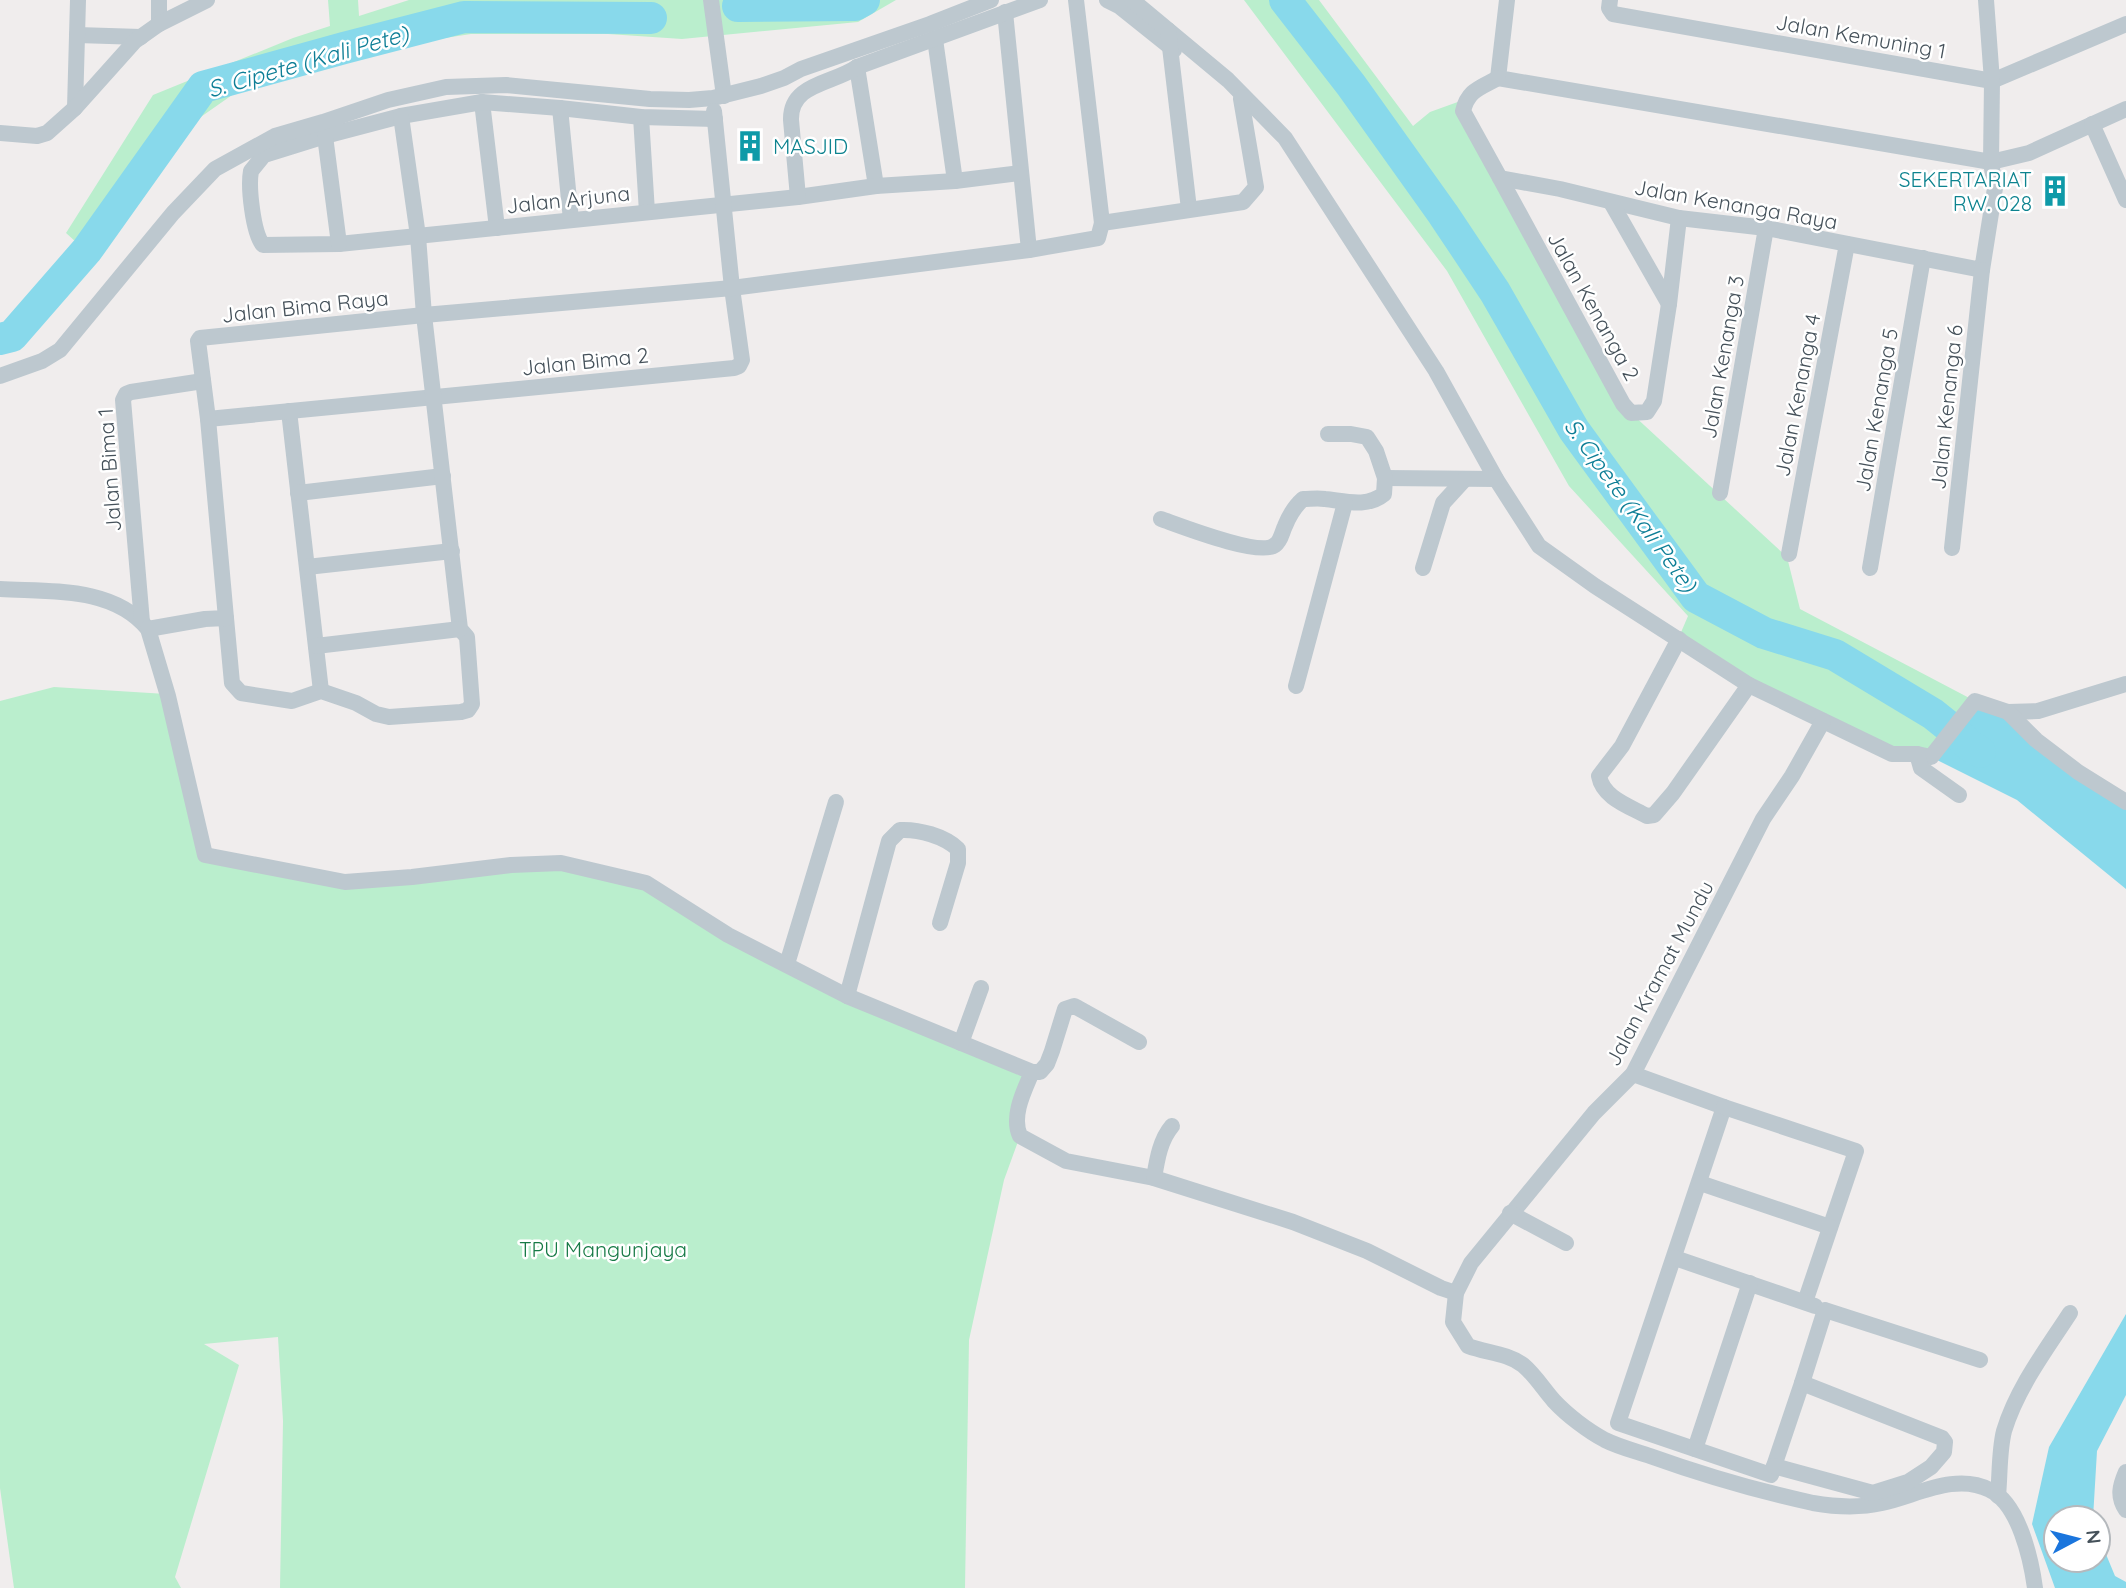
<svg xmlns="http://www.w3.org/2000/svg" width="2126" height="1588" font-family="Quicksand,sans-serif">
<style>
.green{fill:#baeecd}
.water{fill:#88d9eb}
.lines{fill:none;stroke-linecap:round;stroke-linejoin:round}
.river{stroke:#88d9eb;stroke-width:32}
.minor{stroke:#bdc8cf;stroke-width:16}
.labels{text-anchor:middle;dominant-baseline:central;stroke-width:5;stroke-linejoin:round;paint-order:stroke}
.street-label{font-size:21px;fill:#45515a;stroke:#fff}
.culture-label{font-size:21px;fill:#0d838f;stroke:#fff;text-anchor:start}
.park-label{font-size:21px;fill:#177a46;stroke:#fff}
.water-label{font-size:23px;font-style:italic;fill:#0d7e96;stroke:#fff}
</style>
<rect width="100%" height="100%" fill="#f0eded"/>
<g class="green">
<polygon points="328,0 358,0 359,16 409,0 896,0 858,22 682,39 608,34 471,34 386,47 294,71 235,93 195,121 97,261 66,233 153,95 293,38 330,26"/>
<polygon points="1244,0 1285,0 1303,23 1287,0 1319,0 1413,126 1430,112 1466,99 1463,111 1631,413 1787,557 1800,609 1975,701 1931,757 1906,755 1676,644 1688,616 1569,486 1447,271"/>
<polygon points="54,687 166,694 210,858 345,882 561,863 646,883 728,935 1032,1072 1020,1136 1004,1180 969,1340 965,1588 280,1588 283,1421 278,1337 204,1344 239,1365 175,1577 181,1588 14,1588 0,1488 0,701"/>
</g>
<g class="water">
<polygon points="1975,701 2008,712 2126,802 2126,889 2017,800 1931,757"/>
<polygon points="2126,1314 2126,1395 2097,1451 2093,1518 2056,1518 2056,1560 2098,1560 2098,1535 2115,1576 2126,1582 2126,1588 2055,1588 2032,1524 2049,1447"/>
</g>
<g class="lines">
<g class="river">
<polyline points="1285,0 1351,85 1443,214 1495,292 1574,430 1696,597 1764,633 1835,655 1933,714 1953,730 1969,745 1980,752"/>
<polyline points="738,6 855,5 864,0"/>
<polyline points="0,339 12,336 87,250 203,87 344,48 464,17 651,18"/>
</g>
<g class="minor">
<polyline points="711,0 724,96"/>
<polyline points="1076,0 1102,223"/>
<polyline points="1107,0 1119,6 1174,50"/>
<polyline points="1132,0 1228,80 1285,138 1436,371 1496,479 1539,546 1595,586 1749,685 1892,754 1917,754 1931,757 1975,701 2008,712 2038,711 2126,684"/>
<polyline points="1507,0 1498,78 1991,162 2029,153 2126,109"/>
<polyline points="1610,0 1609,8 1613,14 1992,81 2126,24"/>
<polyline points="1005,12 1029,250"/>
<polyline points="159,24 159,0"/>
<polyline points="1168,30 1189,209"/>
<polyline points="77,35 141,37"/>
<polyline points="935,39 955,181"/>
<polyline points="857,67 876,186"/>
<path d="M 1498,78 C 1480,88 1468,90 1463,111 L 1500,178 L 1560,189 L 1679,218 L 1766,228 L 1982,270 L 1995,188 L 1991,162 L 1992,81 L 1986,0"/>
<polyline points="482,102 497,228"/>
<polyline points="75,108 78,0"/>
<polyline points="560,108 571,220"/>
<polyline points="641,117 647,212"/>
<path d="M 715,119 L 641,117 L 560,108 L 482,102 L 401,116 L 325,136 L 264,155 L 251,171 C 248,187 253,233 263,245 L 339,244 L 798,197 L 876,186 L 955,181 L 1020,173"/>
<polyline points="2092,124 2126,200"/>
<polyline points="0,133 37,136 47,133 75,108 135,41 159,24 207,0"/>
<polyline points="325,136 339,244"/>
<polyline points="1500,178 1623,404 1631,413 1647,412 1654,401 1669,304 1679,218"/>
<path d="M 798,197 L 791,120 C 790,83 833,84 857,67 L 1040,0"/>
<polyline points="1612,204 1669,304"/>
<polyline points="0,376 42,361 60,350 173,213 215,169 275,136 323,122 388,100 446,87 506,85 650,99 689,100 713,98 761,86 784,78 801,69 930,24 991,0"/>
<polyline points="289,411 321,691"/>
<polyline points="208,419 734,368 739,366 742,360 732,288 714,111"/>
<polyline points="1385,478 1496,479"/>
<polyline points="298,493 443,476"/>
<polyline points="1720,493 1766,228"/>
<path d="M 1161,519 C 1181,526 1260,557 1275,545 C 1281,541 1282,532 1285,526 C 1289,516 1294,507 1303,499 C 1310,499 1318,498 1325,499 C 1345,501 1367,508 1384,494 L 1385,478 L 1376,451 L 1367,437 L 1351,434 L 1328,434"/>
<polyline points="1952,548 1982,270"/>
<polyline points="1789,554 1847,244"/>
<polyline points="307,567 452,551"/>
<polyline points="1423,568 1443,503 1464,480"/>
<polyline points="1870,568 1923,258"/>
<path d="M 0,589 C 50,592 113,586 148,629 L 168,696 L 205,855 L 345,882 L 412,877 L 511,865 L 561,863 L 646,883 L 728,935 L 847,996 L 1032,1072 C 1024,1091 1011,1116 1020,1136 L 1066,1161 L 1154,1178 L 1293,1222 L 1367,1251 L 1441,1288 L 1456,1293"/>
<polyline points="226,618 232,683 241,693 292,701 321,691 356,703 376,714 389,717 461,712 468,710 472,704 467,637 460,629 424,315 418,236 401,116"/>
<polyline points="142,622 123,400 126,394 131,392 203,381"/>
<polyline points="148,629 205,619 226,618 208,419 198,341 200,338 424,315 732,288 1029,250 1098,238 1102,223 1243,202 1256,187 1241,99 1244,97"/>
<path d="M 1679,639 L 1622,746 L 1599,776 C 1603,798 1629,806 1647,816 L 1654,815 L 1673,793 L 1749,685"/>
<polyline points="316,646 460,629"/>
<polyline points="1296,686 1345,503"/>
<polyline points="2008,712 2036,740 2078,772 2126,802"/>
<path d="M 1823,721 L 1792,776 L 1763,819 L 1633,1074 L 1594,1113 L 1471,1263 L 1456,1293 L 1453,1322 L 1468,1346 C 1487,1353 1507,1353 1523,1365 C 1535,1375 1544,1390 1554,1401 C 1567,1415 1588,1431 1605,1440 C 1619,1447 1635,1451 1650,1456 C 1703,1475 1758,1491 1813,1503 C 1836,1507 1860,1508 1882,1503 C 1916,1496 1955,1472 1990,1490 C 2019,1504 2031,1559 2035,1588"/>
<polyline points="1917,754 1921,768 1959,795"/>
<polyline points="787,964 836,802"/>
<path d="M 847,996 L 889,841 L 900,830 C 919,829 944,836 958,849 L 958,863 L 940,923"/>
<polyline points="961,1043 981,988"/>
<polyline points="1032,1072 1040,1072 1047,1064 1052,1051 1065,1009 1074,1006 1078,1008 1139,1042"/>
<polyline points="1633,1074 1724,1107 1618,1423 1771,1475 1802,1383"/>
<polyline points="1724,1107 1856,1151 1805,1302"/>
<path d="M 1154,1178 C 1157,1160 1160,1140 1172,1126"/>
<polyline points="1700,1183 1830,1227"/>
<polyline points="1510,1213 1566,1243"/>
<polyline points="1675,1258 1815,1306"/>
<polyline points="1695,1449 1750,1283"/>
<polyline points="1774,1466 1873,1493 1908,1482 1931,1467 1944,1452 1945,1442 1942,1438 1802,1383 1825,1310 1980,1360"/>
<path d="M 2126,1472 C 2120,1486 2117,1496 2126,1510"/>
<path d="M 1998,1496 C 2000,1475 1999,1451 2004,1431 C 2017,1388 2046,1350 2070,1313"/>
</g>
</g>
<defs>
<symbol id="building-bare" viewBox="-9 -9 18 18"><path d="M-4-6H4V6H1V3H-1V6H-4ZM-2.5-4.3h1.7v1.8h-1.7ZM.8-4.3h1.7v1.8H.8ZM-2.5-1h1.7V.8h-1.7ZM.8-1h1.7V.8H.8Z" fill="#0f9aa8" stroke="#fff" stroke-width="2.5" paint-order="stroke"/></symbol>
</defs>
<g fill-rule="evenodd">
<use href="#building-bare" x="728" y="124" width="44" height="44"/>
<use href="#building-bare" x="2033" y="169" width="44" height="44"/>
</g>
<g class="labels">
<g class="street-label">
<text transform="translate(1861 36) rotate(10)">Jalan Kemuning 1</text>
<text transform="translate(568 199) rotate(-6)">Jalan Arjuna</text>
<text transform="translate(1736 204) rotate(10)">Jalan Kenanga Raya</text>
<text transform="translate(305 306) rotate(-6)">Jalan Bima Raya</text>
<text transform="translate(1594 306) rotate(61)">Jalan Kenanga 2</text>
<text transform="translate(1722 357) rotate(-80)">Jalan Kenanga 3</text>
<text transform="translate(585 361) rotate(-6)">Jalan Bima 2</text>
<text transform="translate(1797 395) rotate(-79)">Jalan Kenanga 4</text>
<text transform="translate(1946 407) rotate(-84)">Jalan Kenanga 6</text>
<text transform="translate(1876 410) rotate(-80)">Jalan Kenanga 5</text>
<text transform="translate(109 470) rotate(-94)">Jalan Bima 1</text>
<text transform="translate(1659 973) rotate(-62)">Jalan Kramat Mundu</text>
</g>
<g class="culture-label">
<text x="773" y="146">MASJID</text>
<text x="2032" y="179" text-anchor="end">SEKERTARIAT<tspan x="2032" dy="24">RW. 028</tspan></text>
</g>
<g class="park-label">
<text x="603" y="1249">TPU Mangunjaya</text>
</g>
<g class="water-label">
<text transform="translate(308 61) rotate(-16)">S. Cipete (Kali Pete)</text>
<text transform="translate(1631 505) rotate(54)">S. Cipete (Kali Pete)</text>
</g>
</g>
<g transform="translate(2077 1539) rotate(83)"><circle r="33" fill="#ffffff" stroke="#b5b9bd" stroke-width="2"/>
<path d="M0-5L12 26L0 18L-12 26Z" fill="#1a75dd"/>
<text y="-10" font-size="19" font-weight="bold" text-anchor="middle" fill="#45515a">N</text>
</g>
</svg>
